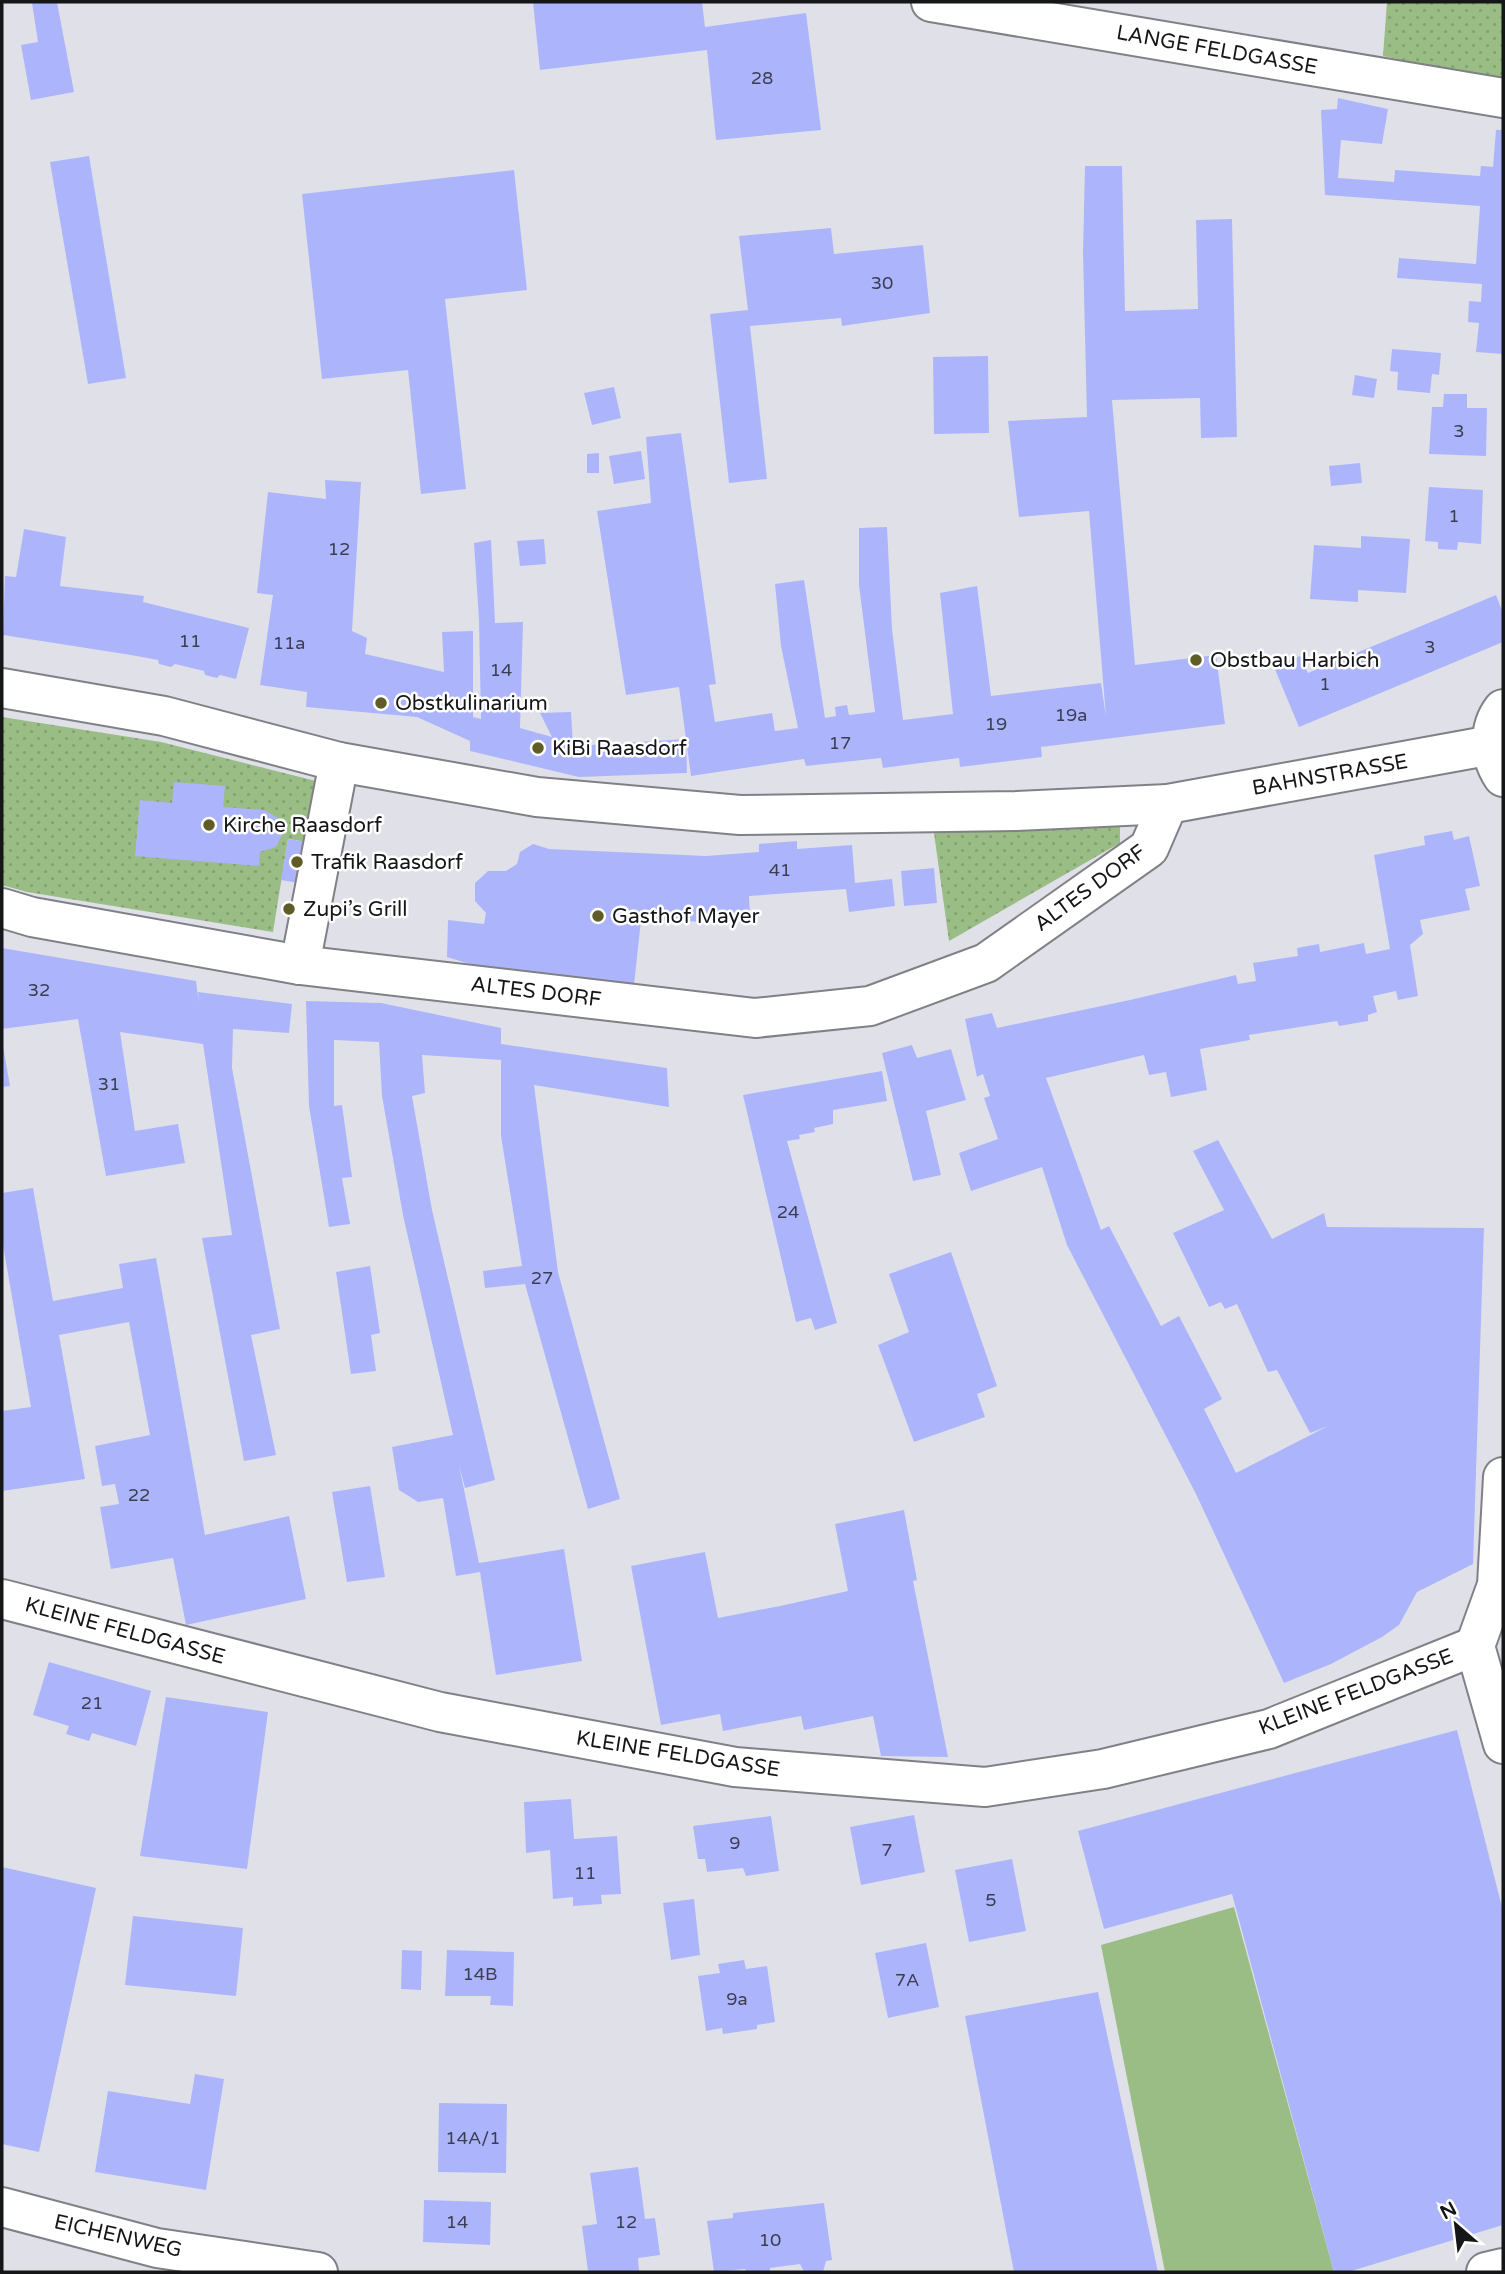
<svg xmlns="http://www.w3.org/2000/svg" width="1505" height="2274" font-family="'Varela Round',sans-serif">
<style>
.grass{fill:url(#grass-dots)}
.pitch{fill:#9abc85}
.building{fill:#acb5fc}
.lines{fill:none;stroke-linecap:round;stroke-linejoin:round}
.street-casing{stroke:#808187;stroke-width:42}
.secondary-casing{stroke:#808187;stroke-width:42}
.street{stroke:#fff;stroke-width:38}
.secondary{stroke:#fff;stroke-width:38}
.poi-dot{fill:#605c28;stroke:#fff;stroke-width:2.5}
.labels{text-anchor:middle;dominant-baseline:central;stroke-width:5;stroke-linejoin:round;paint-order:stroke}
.number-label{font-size:18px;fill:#3b3e51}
.street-label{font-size:21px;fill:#151618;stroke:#fff}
.poi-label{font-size:21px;fill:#151618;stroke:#fff;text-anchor:start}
</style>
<defs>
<pattern id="grass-dots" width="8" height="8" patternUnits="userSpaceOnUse" patternTransform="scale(1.75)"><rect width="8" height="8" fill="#9abc85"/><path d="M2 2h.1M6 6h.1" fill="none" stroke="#84a172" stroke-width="1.8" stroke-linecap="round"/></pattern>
</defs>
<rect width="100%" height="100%" fill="#e0e1e8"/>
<g class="grass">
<polygon points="1387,2 1503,2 1503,82 1383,56"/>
<polygon points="2,717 161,742 320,782 313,843 288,839 273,932 27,892 2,885"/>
<polygon points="1120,826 1120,843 949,941 934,833"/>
</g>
<polygon class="pitch" points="1234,1907 1334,2272 1165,2272 1101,1945"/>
<g class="building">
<polygon points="39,2 57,2 74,92 31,100 21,45 38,42 32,3"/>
<polygon points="533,2 702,2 705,27 806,13 821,130 716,140 707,50 540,70"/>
<polygon points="1338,98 1388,109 1382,144 1341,140 1338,178 1394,182 1395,170 1480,176 1481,166 1493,167 1496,130 1503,130 1503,354 1476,352 1479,323 1468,322 1469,301 1481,302 1482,284 1397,278 1399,258 1476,264 1480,206 1325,195 1321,110 1337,109"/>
<polygon points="89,156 126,378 88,384 50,162"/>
<polygon points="1085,166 1122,166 1125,311 1198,309 1196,220 1232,219 1237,437 1201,438 1200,398 1112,400 1135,665 1216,655 1225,724 1041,747 1042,757 960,767 959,758 883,768 881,758 806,766 804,759 691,776 686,739 687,773 579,777 470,751 470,741 417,717 306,707 307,692 260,685 273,595 257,593 268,492 326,499 325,480 361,482 352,631 367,638 365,654 444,672 442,632 473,631 473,717 481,719 479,620 474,543 491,540 495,623 523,622 520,728 552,737 540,713 571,712 573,746 686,739 679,687 626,695 597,511 651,503 646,437 681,433 716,684 709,685 715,722 772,713 775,731 798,728 781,646 775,584 804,580 825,718 836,716 835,707 847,705 849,715 875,712 859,585 859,528 887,527 892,629 903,720 953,714 940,593 977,586 991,696 1101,683 1106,717 1089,511 1019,517 1008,421 1087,417 1083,253"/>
<polygon points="514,170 527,290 445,299 466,489 421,494 408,370 322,379 302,194"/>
<polygon points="831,228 834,254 923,245 930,313 842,326 841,318 750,326 767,479 729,483 710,314 748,310 739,236"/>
<polygon points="1392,349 1441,353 1439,375 1432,374 1430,393 1397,390 1398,372 1390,371"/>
<polygon points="988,356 989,433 934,434 933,357"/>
<polygon points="1355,375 1377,379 1374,398 1352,395"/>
<polygon points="614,387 621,418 592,425 584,393"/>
<polygon points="1444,394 1467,394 1467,408 1487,408 1486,456 1429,454 1432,407 1443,407"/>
<polygon points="641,451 645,479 614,484 609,456"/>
<polygon points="599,453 599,473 587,473 587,454"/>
<polygon points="1360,463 1362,483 1331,486 1329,466"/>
<polygon points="1429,487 1483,490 1481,544 1458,542 1457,550 1438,549 1438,542 1425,541"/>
<polygon points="24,529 66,537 60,586 144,596 143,602 249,628 236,679 220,675 217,678 205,675 204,671 175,664 171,667 159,664 158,660 131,655 3,635 5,576 16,577"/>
<polygon points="1361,536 1410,539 1406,593 1358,590 1358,602 1310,599 1314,545 1361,548"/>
<polygon points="544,539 546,564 520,566 517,541"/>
<polygon points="1496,595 1503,613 1503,642 1299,727 1274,667 1300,656 1308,673"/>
<polygon points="174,782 225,786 223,807 264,810 278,818 283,833 276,847 260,852 259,866 135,856 140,800 172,803"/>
<polygon points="1452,831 1454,840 1469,836 1480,886 1465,889 1470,910 1420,920 1423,934 1410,945 1418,996 1398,1000 1396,991 1373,996 1377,1012 1368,1015 1368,1021 1339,1026 1337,1021 1249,1035 1250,1040 1200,1049 1207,1090 1171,1097 1166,1072 1149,1075 1144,1055 1046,1078 1101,1230 1109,1226 1161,1326 1179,1316 1222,1399 1204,1409 1236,1473 1328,1426 1310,1433 1277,1370 1268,1372 1237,1304 1225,1309 1221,1302 1209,1307 1173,1233 1224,1210 1193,1151 1218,1140 1272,1239 1324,1213 1327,1227 1484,1228 1473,1564 1417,1592 1399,1625 1382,1637 1331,1664 1284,1683 1196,1494 1067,1245 1042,1167 971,1191 959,1153 998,1139 984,1098 990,1096 983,1074 977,1077 965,1019 992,1013 997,1028 1130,1000 1236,975 1238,984 1256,981 1253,963 1298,956 1297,948 1319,944 1320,952 1364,943 1366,954 1390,949 1374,855 1425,845 1424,836"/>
<polygon points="288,839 313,843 305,884 281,880"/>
<polygon points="797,841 797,849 852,845 855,883 892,879 895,906 849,912 846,889 749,896 750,918 711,922 641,920 634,985 479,967 447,957 448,920 484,924 486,913 475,901 475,883 488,871 506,871 517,864 520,852 533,844 549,849 706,856 759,852 759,844"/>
<polygon points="934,868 937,903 904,906 901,871"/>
<polygon points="2,948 196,981 199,1004 198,992 292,1004 289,1033 233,1029 232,1068 280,1329 251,1335 276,1455 244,1461 202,1238 232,1235 203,1044 120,1032 135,1131 178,1124 185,1163 106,1176 78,1019 2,1029"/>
<polygon points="306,1001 381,1003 501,1028 501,1044 667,1068 669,1107 534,1085 558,1272 620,1499 588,1509 525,1284 485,1288 483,1271 522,1266 501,1136 501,1060 422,1055 425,1093 412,1096 432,1210 495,1480 465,1488 459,1465 479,1563 564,1549 582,1661 496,1675 480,1572 456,1576 443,1498 418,1502 399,1490 392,1447 453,1435 403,1215 382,1096 379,1042 334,1040 334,1106 342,1105 352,1177 342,1178 350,1224 329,1227 309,1106"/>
<polygon points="912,1045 917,1058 951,1049 966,1100 926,1111 941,1175 913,1181 882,1053"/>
<polygon points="3,1046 10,1086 2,1087 2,1047"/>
<polygon points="882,1071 887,1101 833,1110 833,1124 814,1128 815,1132 799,1135 800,1139 787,1141 837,1323 815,1330 811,1318 796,1322 743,1095"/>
<polygon points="33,1188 53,1301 123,1288 119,1264 156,1258 205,1535 289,1516 306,1599 186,1625 173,1558 111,1569 100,1507 119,1504 115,1484 102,1486 95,1446 150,1435 129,1322 59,1335 85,1479 2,1491 2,1411 31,1407 2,1239 2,1193"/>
<polygon points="951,1252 997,1386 977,1394 985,1417 914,1442 878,1345 909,1332 889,1274"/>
<polygon points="370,1266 380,1333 371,1335 376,1371 351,1374 336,1272"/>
<polygon points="370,1486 385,1577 347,1582 332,1492"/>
<polygon points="904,1510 917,1580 913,1581 948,1757 881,1756 873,1716 804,1730 801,1716 723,1731 720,1714 661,1725 631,1566 705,1552 718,1618 780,1606 848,1591 835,1524"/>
<polygon points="49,1662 151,1691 136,1746 92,1733 89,1741 66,1734 69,1726 33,1715"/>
<polygon points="166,1697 268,1712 247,1869 140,1856"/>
<polygon points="1457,1730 1503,1911 1503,2225 1348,2272 1334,2272 1232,1894 1104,1929 1078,1831"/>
<polygon points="571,1799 574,1839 617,1836 621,1894 601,1895 602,1904 573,1906 573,1897 553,1899 550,1850 526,1853 524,1802"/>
<polygon points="914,1815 925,1872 861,1885 850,1827"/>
<polygon points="771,1816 779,1871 746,1876 743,1868 707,1872 705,1859 698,1859 693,1826"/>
<polygon points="1012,1859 1026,1931 969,1942 955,1870"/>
<polygon points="2,1867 96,1888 39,2152 2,2144"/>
<polygon points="694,1899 700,1955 671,1960 663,1903"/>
<polygon points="133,1916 243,1928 236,1996 125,1985"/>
<polygon points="926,1943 939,2007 888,2018 875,1953"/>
<polygon points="402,1950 422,1951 421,1990 401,1989"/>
<polygon points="447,1950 514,1952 513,2006 490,2005 491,1996 445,1996"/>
<polygon points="744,1960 746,1969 767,1966 775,2022 757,2025 757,2029 723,2034 722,2028 706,2031 698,1976 720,1973 718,1964"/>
<polygon points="1098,1992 1158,2272 1014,2272 965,2016"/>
<polygon points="195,2074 224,2079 206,2190 95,2172 108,2091 190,2104"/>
<polygon points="439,2103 507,2104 506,2173 438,2172"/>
<polygon points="638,2167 645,2219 655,2218 660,2255 638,2258 639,2271 588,2271 582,2226 597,2224 590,2173"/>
<polygon points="424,2200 491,2202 490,2245 423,2242"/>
<polygon points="824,2203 832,2260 826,2261 823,2272 804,2272 800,2264 770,2268 770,2272 747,2272 745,2269 714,2272 707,2221 733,2218 733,2213"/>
</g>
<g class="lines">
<defs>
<g id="street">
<polyline points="931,2 1503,98"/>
<polyline points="2,908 32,917 300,965 755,1018 870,1006 986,963 1149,848 1168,804"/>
<polyline points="300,965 339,762"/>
<polyline points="1503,1477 1497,1585 1475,1646 1503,1744"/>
<polyline points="2,1599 440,1712 735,1767 985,1787 1103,1769 1269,1729 1475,1646"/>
<polyline points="2,2207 157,2248 318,2272"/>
<polyline points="1486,2272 1503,2268"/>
</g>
<g id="secondary">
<polyline points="2,688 164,716 339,762 537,797 740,815 1016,811 1168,804 1492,745"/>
<path d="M 1503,709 C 1488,728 1489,757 1503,777"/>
</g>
</defs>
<use href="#street" class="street-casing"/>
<use href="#secondary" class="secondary-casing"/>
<use href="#street" class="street"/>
<use href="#secondary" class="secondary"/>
</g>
<g class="poi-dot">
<circle cx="1196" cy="660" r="7"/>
<circle cx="381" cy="703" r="7"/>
<circle cx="538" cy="748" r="7"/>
<circle cx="209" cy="825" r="7"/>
<circle cx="297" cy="862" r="7"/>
<circle cx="289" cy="909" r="7"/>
<circle cx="598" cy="916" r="7"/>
</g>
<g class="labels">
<g class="number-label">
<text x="762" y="78">28</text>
<text x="882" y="283">30</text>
<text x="1459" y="431">3</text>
<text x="1454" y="516">1</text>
<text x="339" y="549">12</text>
<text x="190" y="641">11</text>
<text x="289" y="643">11a</text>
<text x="1430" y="647">3</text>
<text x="501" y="670">14</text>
<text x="1325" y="684">1</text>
<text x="1071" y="715">19a</text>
<text x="996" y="724">19</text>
<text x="840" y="743">17</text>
<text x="780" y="870">41</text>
<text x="39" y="990">32</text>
<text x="109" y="1084">31</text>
<text x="788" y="1212">24</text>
<text x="542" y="1278">27</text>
<text x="139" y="1495">22</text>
<text x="92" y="1703">21</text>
<text x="735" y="1843">9</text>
<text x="887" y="1850">7</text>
<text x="585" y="1873">11</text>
<text x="991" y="1900">5</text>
<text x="480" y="1974">14B</text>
<text x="907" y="1980">7A</text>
<text x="737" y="1999">9a</text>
<text x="473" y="2138">14A/1</text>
<text x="457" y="2222">14</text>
<text x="626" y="2222">12</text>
<text x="770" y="2240">10</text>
</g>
<g class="street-label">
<text transform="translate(1217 50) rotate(10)">LANGE FELDGASSE</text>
<text transform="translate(1330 775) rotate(-10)">BAHNSTRASSE</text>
<text transform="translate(1090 888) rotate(-36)">ALTES DORF</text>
<text transform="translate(536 992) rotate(7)">ALTES DORF</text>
<text transform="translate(125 1631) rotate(15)">KLEINE FELDGASSE</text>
<text transform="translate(1356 1692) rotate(-21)">KLEINE FELDGASSE</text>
<text transform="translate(678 1754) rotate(9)">KLEINE FELDGASSE</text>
<text transform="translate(118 2236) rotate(13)">EICHENWEG</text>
</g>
<g class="poi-label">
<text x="1210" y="660">Obstbau Harbich</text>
<text x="395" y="703">Obstkulinarium</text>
<text x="552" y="748">KiBi Raasdorf</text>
<text x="223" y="825">Kirche Raasdorf</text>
<text x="311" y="862">Trafik Raasdorf</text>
<text x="303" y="909">Zupi’s Grill</text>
<text x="612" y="916">Gasthof Mayer</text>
</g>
</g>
<rect width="1505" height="2274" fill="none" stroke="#151618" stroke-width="7"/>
<g transform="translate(1456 2225) rotate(332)" stroke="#ffffff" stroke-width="5" paint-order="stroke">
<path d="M0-5L12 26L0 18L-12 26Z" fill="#151618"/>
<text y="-10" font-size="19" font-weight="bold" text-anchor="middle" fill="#151618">N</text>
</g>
</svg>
